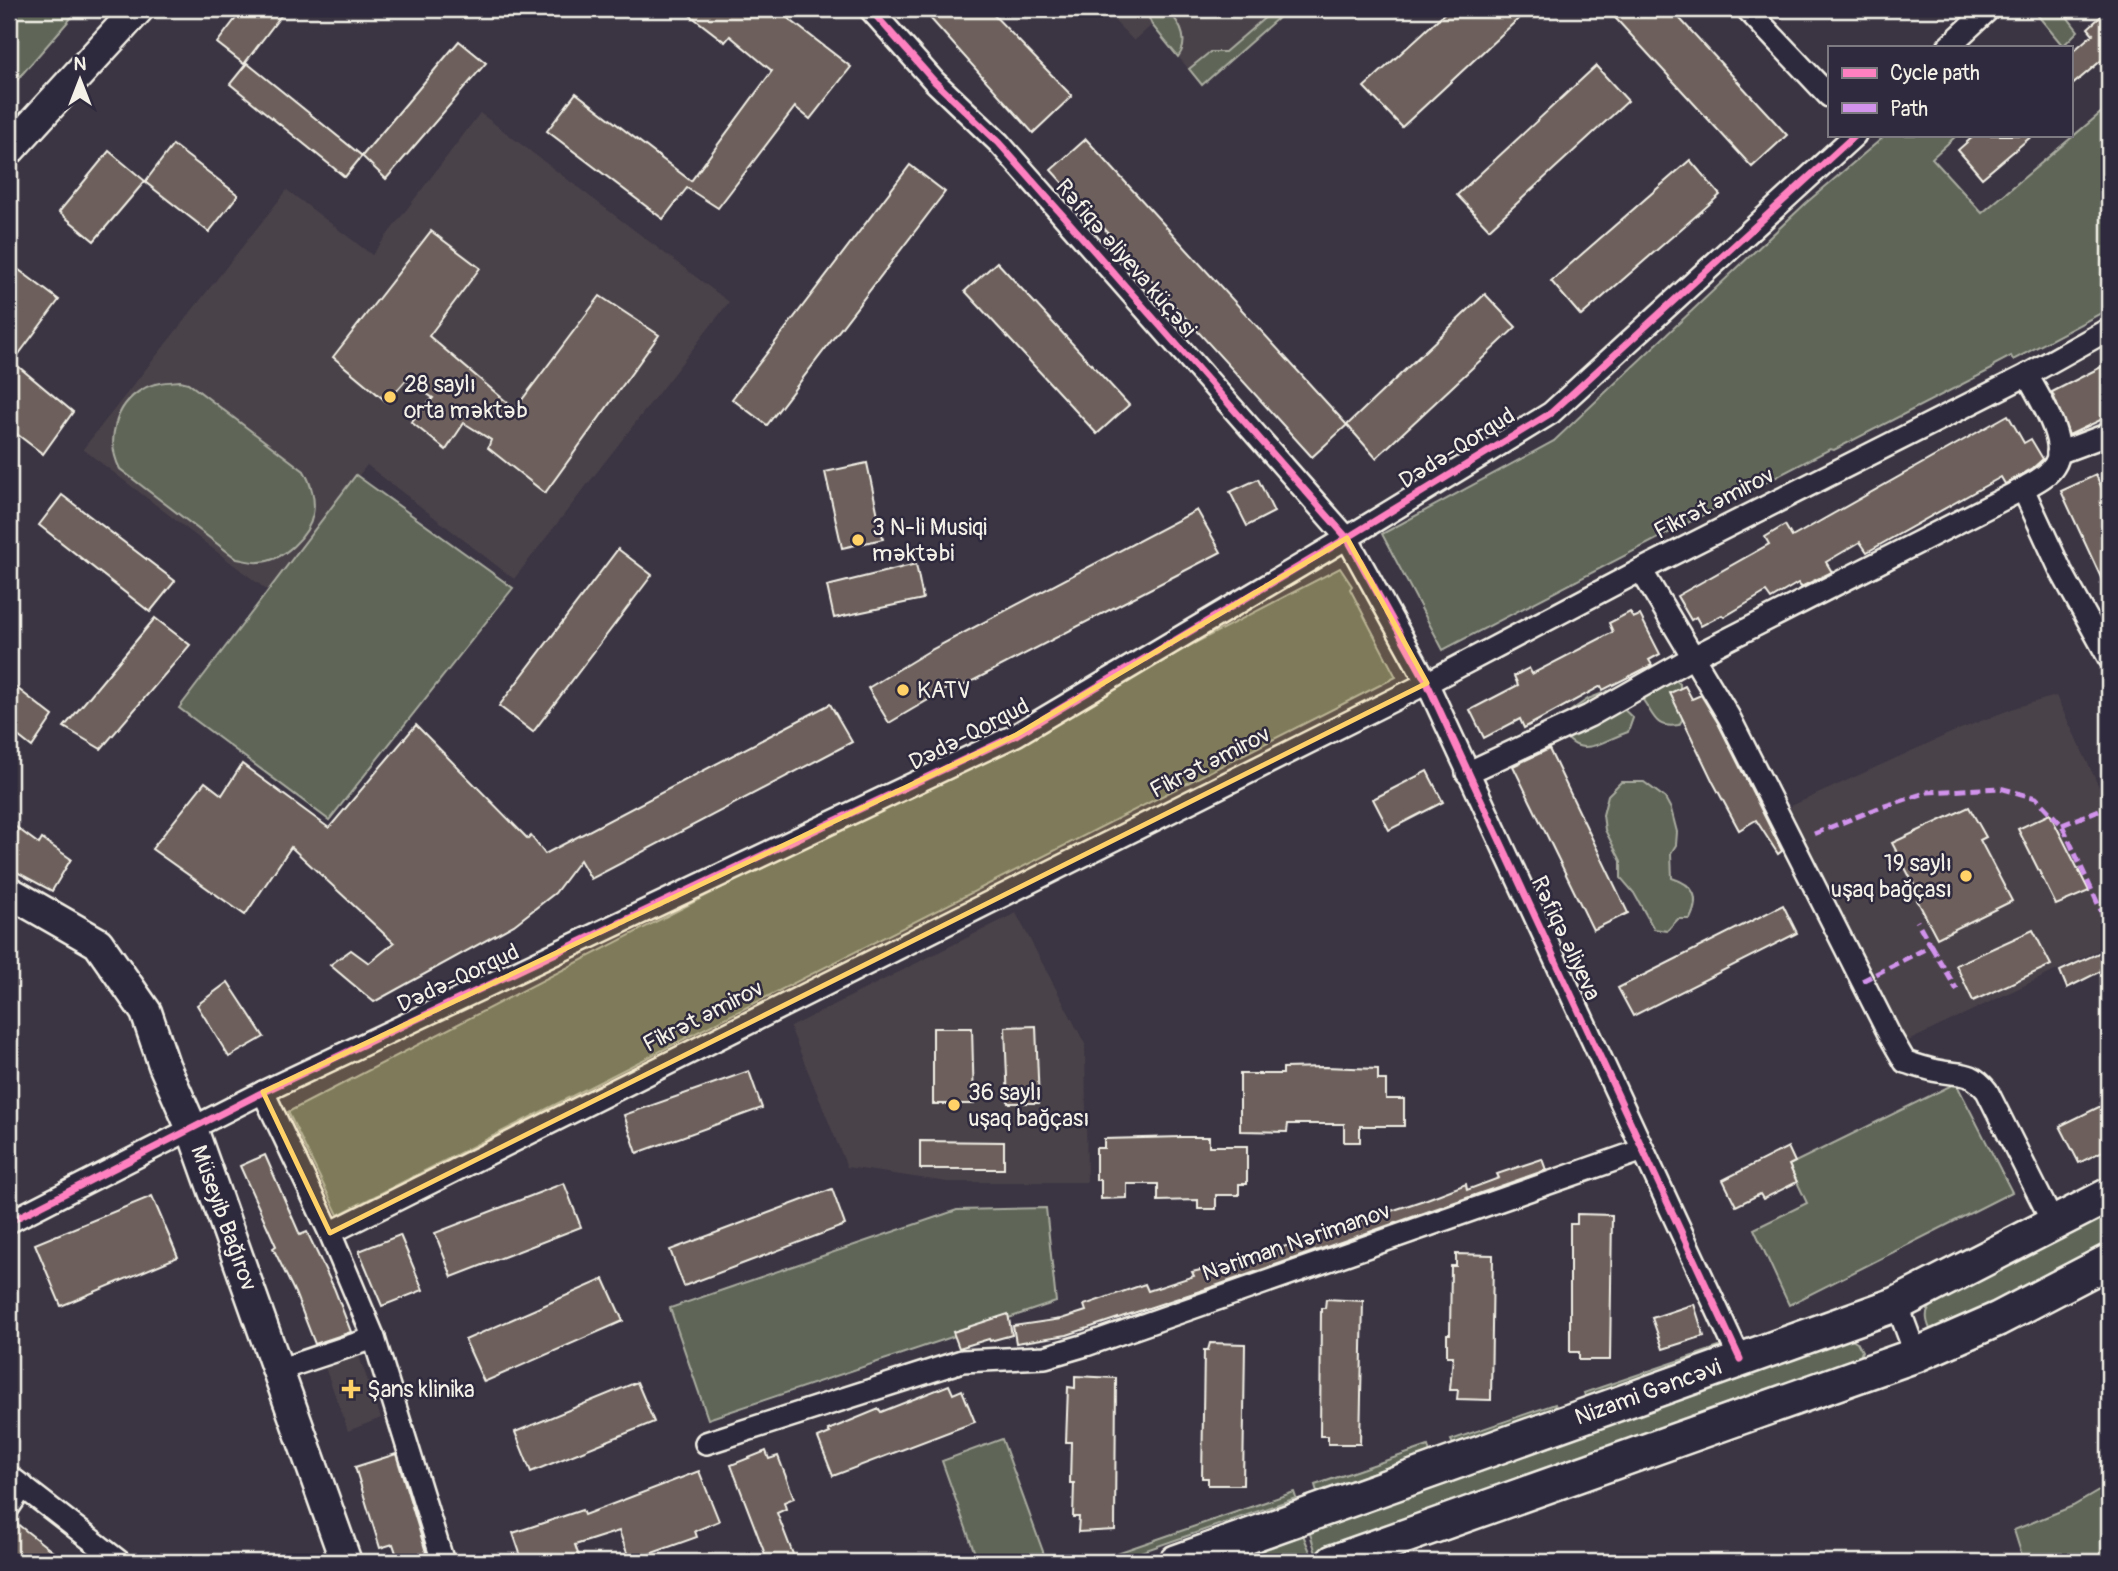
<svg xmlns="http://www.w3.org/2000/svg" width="2118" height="1571" font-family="Pangolin,sans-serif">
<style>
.built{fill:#4a424a}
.green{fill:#5f6659;stroke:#aaaca0;stroke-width:2}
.building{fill:#6d615c;stroke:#f4f1e8;stroke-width:2}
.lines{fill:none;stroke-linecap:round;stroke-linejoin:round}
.street-casing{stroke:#f4f1e8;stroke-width:26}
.secondary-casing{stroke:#f4f1e8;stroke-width:35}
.primary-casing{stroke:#f4f1e8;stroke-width:38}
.street{stroke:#2f2a3d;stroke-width:21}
.secondary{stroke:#2f2a3d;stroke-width:30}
.primary{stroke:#2f2a3d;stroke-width:33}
.quiet{stroke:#d193ec;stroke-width:5;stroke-dasharray:10 5;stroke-linecap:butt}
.cycleway-casing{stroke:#2f2a3d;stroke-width:11}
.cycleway{stroke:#ff80c0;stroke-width:7}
.marked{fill:#ffd166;fill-opacity:0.2;stroke:#ffd166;stroke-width:5;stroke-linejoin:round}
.poi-dot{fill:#ffd166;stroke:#2f2a3d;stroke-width:2.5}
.labels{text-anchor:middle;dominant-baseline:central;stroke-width:5;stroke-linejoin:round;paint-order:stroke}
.street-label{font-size:23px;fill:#f4f1e8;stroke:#2f2a3d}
.poi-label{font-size:23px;fill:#f4f1e8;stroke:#2f2a3d;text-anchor:start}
</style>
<rect width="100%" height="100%" fill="#3b3543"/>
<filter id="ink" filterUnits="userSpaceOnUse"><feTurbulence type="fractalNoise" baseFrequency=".0143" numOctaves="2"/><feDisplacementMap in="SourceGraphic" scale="14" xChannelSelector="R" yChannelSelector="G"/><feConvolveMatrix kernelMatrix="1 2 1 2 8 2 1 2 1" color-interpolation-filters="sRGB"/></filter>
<g filter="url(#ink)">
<g class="built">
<polygon points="1103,9 1288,9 1202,85 1152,25 1134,41"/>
<polygon points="480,113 729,302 514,579 367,465 268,591 83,449 287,190 372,255"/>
<polygon points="2056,696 2109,808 2109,945 1904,1043 1789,807 1953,732 2017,707"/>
<polygon points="1016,913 1085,1044 1087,1182 947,1182 847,1167 790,1027"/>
<polygon points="355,1345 381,1418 348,1431 322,1359"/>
</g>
<g class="green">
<polygon points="9,9 79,9 9,89"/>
<path d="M 1145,9 L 1167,9 C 1179,22 1191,40 1178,57 L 1152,25 Z"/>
<polygon points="1275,9 1288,9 1202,85 1189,69 1210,52 1225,52"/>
<polygon points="2036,9 2076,9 2068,18 2078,31 2063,46 2034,11"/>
<polygon points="2109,106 2109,309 2013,360 2011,356 1994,365 1992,369 1834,450 1830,449 1443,650 1382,534 1554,441 1806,203 1886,135 1957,135 1932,158 1982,213"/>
<path d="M 180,381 L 188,383 L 304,471 C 311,483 316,500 313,514 C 309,536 282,562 259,562 C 252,563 244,560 237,559 L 120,469 C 106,442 114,405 143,389 C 154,382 168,382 180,381 Z"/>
<polygon points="356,475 513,588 329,820 179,708"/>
<polygon points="1340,568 1352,586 1350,589 1396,677 338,1215 288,1112"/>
<path d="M 1670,675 L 1680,684 L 1680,694 L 1685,715 L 1679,725 C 1655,729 1655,717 1643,700 L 1644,695 Z"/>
<path d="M 1613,689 L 1618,704 L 1633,718 L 1628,732 C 1599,742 1579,762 1560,728 L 1563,716 L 1588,699 Z"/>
<path d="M 1621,782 L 1644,782 L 1665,798 L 1671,809 L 1677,832 L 1676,845 L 1671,853 L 1672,878 C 1694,885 1701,897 1690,919 L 1678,919 L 1667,931 L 1654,929 L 1634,893 L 1621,878 L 1621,861 L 1605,830 L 1603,815 L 1608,795 Z"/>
<polygon points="1956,1083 2012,1192 1789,1305 1754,1229 1807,1203 1789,1165"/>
<polygon points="1046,1208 1056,1302 708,1419 670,1308 957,1210"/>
<path d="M 2109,1214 L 2109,1250 L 1937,1332 L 1930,1329 C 1924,1316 1926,1309 1937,1301 Z"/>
<polygon points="1848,1337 1857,1342 1862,1351 1858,1362 1318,1560 1308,1527"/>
<polygon points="1719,1347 1721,1353 1586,1399 1584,1393"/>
<polygon points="1555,1404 1557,1410 1454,1446 1451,1440"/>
<polygon points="1002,1439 1045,1557 1030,1562 978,1562 942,1461"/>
<polygon points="1428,1446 1430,1453 1317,1492 1315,1485"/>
<polygon points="2109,1485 2109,1561 2024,1562 2014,1530 2073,1506"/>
<polygon points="1294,1492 1296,1498 1112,1562 1091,1562"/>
<polygon points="1301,1530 1313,1559 1305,1562 1213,1562"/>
</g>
<g class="building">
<polygon points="243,9 286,9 244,64 217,43"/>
<polygon points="682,9 776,9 851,67 810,119 795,107 718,208 687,188 663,219 547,131 576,93 691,181 772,71 730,36 725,42"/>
<polygon points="922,9 988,9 1072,96 1033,133"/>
<polygon points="1449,9 1529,9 1402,127 1364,87"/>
<polygon points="1607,9 1671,9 1787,135 1752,167"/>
<polygon points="2109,9 2109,54 2071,86 2071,53 2093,34 2088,28"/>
<polygon points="459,41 486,63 386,179 362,156"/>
<polygon points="247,63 362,156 345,177 230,84"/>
<polygon points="1596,66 1628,101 1489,229 1457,195"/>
<polygon points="1975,135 2033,135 1982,178 1958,150"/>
<polygon points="1086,139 1347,425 1312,457 1051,170"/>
<polygon points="173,145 238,195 209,232 145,182"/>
<polygon points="109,151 145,181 94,241 59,212"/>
<polygon points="1690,160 1720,195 1581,316 1551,281"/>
<polygon points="910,165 945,192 767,425 732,399"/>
<polygon points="431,231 480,268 429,336 515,409 600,296 659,335 545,493 488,448 491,440 464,423 446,450 411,422 433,398 406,380 387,402 333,357"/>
<polygon points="997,262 1129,405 1097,434 965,291"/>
<polygon points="15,267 59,300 13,362 73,412 43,454 9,428 9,275"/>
<polygon points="1485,294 1516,327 1376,458 1347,425"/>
<polygon points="2109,363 2109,416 2069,435 2052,392"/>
<polygon points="2008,415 2024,443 2031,439 2043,459 2033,468 2005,484 2001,477 1867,552 1860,542 1826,562 1832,572 1801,587 1798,583 1771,599 1766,592 1724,617 1722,615 1701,626 1696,617 1691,620 1677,596 1769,544 1765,537 1785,525 1792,537"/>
<polygon points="867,463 883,539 842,548 825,472"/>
<polygon points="2096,475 2109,504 2109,595 2061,491"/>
<polygon points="1258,479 1274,512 1247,526 1230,492"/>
<polygon points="62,495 175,581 150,612 39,525"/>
<polygon points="1197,510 1221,552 959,688 957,683 889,723 868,688 929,651"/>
<polygon points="618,549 652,575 533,732 499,706"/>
<polygon points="916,564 923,599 834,618 827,586"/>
<polygon points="1630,612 1633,618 1640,615 1660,654 1649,660 1652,665 1603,690 1601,686 1524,728 1520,719 1484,738 1470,710 1518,685 1514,676 1529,668 1532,674 1613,632 1609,623"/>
<polygon points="155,618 190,645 101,749 64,727"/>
<polygon points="9,682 53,716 32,747 9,729"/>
<polygon points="1685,686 1692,699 1701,695 1718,723 1782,851 1778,854 1756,820 1739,830 1713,782 1670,693"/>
<polygon points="830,704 852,742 591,879 580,860 555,893 514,925 374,1002 330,965 351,950 369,963 394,943 291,847 245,915 152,849 205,782 222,795 242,764 329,828 416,725 528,839 531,836 545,854"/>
<polygon points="1549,749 1628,913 1593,930 1513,766"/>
<polygon points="1427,771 1443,802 1389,830 1373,799"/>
<polygon points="1969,807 1986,837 1980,840 2012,901 1937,938 1917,900 1921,898 1892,843"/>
<polygon points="2050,814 2089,891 2056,905 2018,829"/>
<polygon points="9,822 39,844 42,839 71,859 52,891 9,868"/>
<polygon points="1783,905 1797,933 1633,1016 1618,988"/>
<polygon points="2033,930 2051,965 1973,1001 1956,965"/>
<polygon points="2109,948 2109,967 2067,988 2060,971"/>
<polygon points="228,982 264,1037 229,1057 197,1005"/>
<polygon points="1036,1026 1039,1103 1008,1103 1005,1027"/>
<polygon points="933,1028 972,1028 974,1104 933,1104"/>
<polygon points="1325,1067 1378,1069 1378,1080 1386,1080 1386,1099 1404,1099 1404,1126 1360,1126 1360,1142 1344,1142 1344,1124 1288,1124 1287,1132 1240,1131 1240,1074 1283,1074 1283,1068"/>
<polygon points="749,1071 762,1108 637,1153 624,1115"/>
<polygon points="2109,1102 2109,1148 2079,1163 2060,1126"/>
<polygon points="1182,1137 1209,1137 1209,1146 1247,1146 1247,1184 1239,1184 1239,1195 1216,1195 1216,1209 1198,1209 1198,1200 1158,1201 1158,1184 1127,1184 1127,1198 1101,1199 1101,1180 1096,1180 1096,1148 1104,1148 1104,1139"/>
<polygon points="920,1141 1004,1142 1004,1169 920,1169"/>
<polygon points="1788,1147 1795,1162 1789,1165 1797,1182 1763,1199 1760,1194 1736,1206 1723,1180"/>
<polygon points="265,1155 300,1235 307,1232 334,1288 351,1332 315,1344 295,1293 273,1248 276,1246 240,1166"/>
<polygon points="1542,1159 1546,1170 1215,1286 1067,1335 1016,1343 1013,1326 1061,1319 1086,1311 1084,1305 1145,1284 1148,1291 1194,1276 1192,1272 1244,1260 1427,1199 1466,1184 1467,1190 1499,1178 1497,1174"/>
<polygon points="564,1183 581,1227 452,1277 435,1233"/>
<polygon points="832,1189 845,1225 684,1286 670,1250"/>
<polygon points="152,1196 178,1257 61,1306 35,1244"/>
<polygon points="1577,1214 1612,1215 1610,1360 1579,1360 1579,1352 1570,1352 1570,1224 1577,1224"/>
<polygon points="400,1235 423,1290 382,1306 359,1251"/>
<polygon points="1456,1254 1493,1255 1491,1400 1457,1399 1458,1390 1450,1390 1453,1356 1447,1356 1447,1334 1450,1334 1451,1266 1456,1266"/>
<polygon points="604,1279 623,1321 484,1382 465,1340"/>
<polygon points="1326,1299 1363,1301 1360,1444 1328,1444 1328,1436 1320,1436 1321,1308 1325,1308"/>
<polygon points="1694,1304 1704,1336 1663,1349 1652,1318"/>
<polygon points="1008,1314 1012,1335 990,1341 989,1339 959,1348 953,1332"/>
<polygon points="1210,1343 1245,1344 1243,1485 1208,1485 1208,1478 1202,1478 1204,1350 1208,1350"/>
<polygon points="1075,1376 1116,1378 1115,1530 1078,1532 1079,1517 1073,1517 1074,1483 1070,1483 1071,1442 1066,1442 1068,1387 1075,1388"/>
<polygon points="637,1382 654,1422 531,1472 515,1432"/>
<polygon points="949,1385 953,1394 962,1390 975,1422 833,1476 818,1438 830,1433 828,1430 879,1409 881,1412"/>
<polygon points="766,1451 769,1459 778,1456 794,1498 784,1502 786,1509 777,1513 796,1562 768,1562 731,1465"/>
<polygon points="396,1454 429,1562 399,1562 393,1544 380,1548 355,1467"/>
<polygon points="699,1471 719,1521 695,1531 697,1537 630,1561 619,1531 575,1545 581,1562 523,1562 513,1533 582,1510 584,1515"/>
<polygon points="16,1523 66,1562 9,1562 9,1533"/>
</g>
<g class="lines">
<defs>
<g id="street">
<polyline points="870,9 934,81 999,143 1347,538 1427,683 1740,1359"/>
<polyline points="1747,9 1829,96"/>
<polyline points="1948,47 1989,9"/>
<polyline points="2058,453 2109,434"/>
<path d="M 2023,489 C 2034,482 2047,477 2054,466 C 2070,443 2038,396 2027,375"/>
<path d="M 1641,570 L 1729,717 L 1890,1036 L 1905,1062 C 1916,1065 1927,1069 1938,1071 C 1962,1076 1970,1070 1987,1091 L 2053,1223"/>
<polyline points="1467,773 1589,716 1693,657 2023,489 2061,571 2109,658"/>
<polyline points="263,1092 330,1233 374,1338 443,1562"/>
<polyline points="9,1222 263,1092 1016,735 1347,538 1551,413 1855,135"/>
<polyline points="330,1233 1427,683 1641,570 2027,375 2109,329"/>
<polyline points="1897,1304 1916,1355"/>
<polyline points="278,1370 374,1338"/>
<polyline points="706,1443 962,1361 1045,1357 1086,1345 1643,1150"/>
<polyline points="9,1476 120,1562"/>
<polyline points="9,1507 23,1486"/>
</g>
<g id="secondary">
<polyline points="9,150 138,9"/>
<polyline points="9,892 98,943 146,1012 164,1065 192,1129 346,1562"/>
</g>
<g id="primary">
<polyline points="1176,1562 1897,1304 2109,1195"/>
<polyline points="1333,1562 1916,1355 1998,1319 2109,1261"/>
</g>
</defs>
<use href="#street" class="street-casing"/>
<use href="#secondary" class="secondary-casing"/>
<use href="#primary" class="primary-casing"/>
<use href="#street" class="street"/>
<use href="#secondary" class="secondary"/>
<use href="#primary" class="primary"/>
<g class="quiet">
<polyline points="2062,825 2109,806"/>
<polyline points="1814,834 1876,809 1928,792 2000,788 2036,798 2062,825 2104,917"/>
<polyline points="1931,946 1957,990"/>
<polyline points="1862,981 1931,946 1917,921"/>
</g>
<defs>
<g id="cycleway">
<polyline points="870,9 934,81 999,143 1347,538 1427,683 1740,1359"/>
<polyline points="9,1222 263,1092 1016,735 1347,538 1551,413 1855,135"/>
</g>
</defs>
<use href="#cycleway" class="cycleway-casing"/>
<use href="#cycleway" class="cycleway"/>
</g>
</g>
<path class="marked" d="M 1347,538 L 1427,683 L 330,1233 L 263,1092 L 1016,735 Z"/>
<g class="poi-dot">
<circle cx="390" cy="397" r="7"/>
<circle cx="858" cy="540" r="7"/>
<circle cx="903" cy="690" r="7"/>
<circle cx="1966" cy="876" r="7"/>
<circle cx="954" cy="1105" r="7"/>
<path d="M347.5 1378.5h7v7h7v7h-7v7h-7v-7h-7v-7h7z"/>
</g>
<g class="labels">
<g class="street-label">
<text transform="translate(1126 258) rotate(49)">Rəfiqə Əliyeva küçəsi</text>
<text transform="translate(1457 448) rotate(-32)">Dədə-Qorqud</text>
<text transform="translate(1714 503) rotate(-27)">Fikrət Əmirov</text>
<text transform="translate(969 734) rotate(-27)">Dədə-Qorqud</text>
<text transform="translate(1210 762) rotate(-27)">Fikrət Əmirov</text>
<text transform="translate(1566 938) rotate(65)">Rəfiqə Əliyeva</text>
<text transform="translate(458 978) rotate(-25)">Dədə-Qorqud</text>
<text transform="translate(703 1016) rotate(-27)">Fikrət Əmirov</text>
<text transform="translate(224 1218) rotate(70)">Müseyib Bağırov</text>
<text transform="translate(1296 1242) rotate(-19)">Nəriman Nərimanov</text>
<text transform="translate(1648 1392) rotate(-20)">Nizami Gəncəvi</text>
</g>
<g class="poi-label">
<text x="404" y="384">28 saylı<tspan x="404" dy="26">orta məktəb</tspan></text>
<text x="872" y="527">3 N-li Musiqi<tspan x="872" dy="26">məktəbi</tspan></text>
<text x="917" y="690">KATV</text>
<text x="1952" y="863" text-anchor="end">19 saylı<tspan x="1952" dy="26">uşaq bağçası</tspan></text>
<text x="968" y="1092">36 saylı<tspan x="968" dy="26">uşaq bağçası</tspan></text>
<text x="367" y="1389">Şans klinika</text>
</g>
</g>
<rect width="2118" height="1571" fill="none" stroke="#2f2a3d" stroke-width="35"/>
<rect x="18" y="18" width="2083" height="1536" fill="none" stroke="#f4f1e8" stroke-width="2.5" filter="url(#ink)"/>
<rect x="1828" y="46" width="245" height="91" fill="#2f2a3d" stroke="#7e7a81" stroke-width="2"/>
<rect x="1842" y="68" width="35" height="10" fill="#ff80c0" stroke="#7e7a81" stroke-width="2"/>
<text x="1890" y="80" font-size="21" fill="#f4f1e8">Cycle path</text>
<rect x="1842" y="103" width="35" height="10" fill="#d193ec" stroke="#7e7a81" stroke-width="2"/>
<text x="1890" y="116" font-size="21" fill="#f4f1e8">Path</text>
<g transform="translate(80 80)" stroke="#2f2a3d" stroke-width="5" paint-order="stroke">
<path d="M0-5L12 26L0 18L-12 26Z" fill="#f4f1e8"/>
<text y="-10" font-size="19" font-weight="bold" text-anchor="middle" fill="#f4f1e8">N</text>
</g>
</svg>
